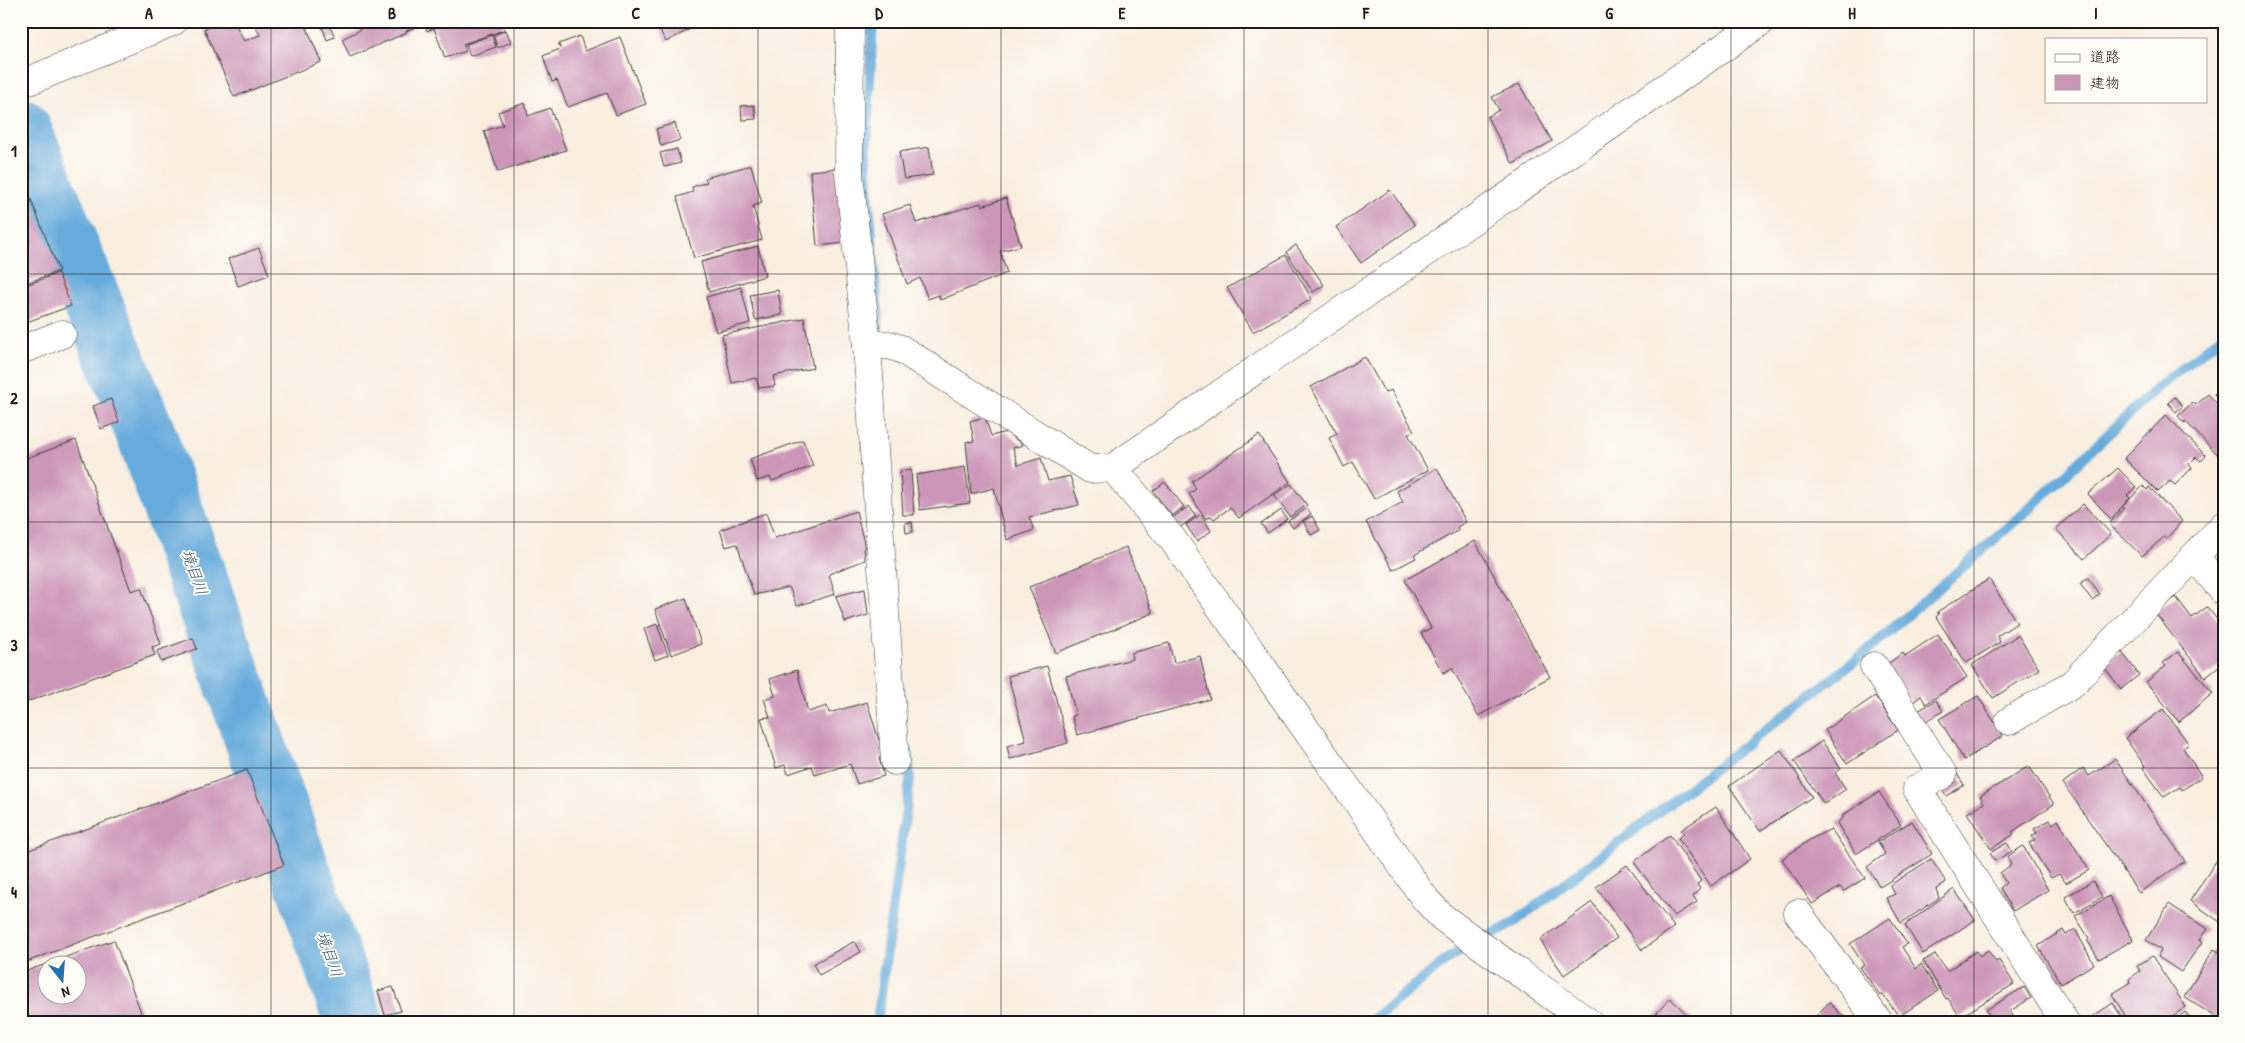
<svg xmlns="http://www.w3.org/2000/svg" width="2245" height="1043" font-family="'Patrick Hand','Klee One',sans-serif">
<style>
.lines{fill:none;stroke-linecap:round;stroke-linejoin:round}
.stream{stroke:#66abdc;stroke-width:10}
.river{stroke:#66abdc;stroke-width:60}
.building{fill:#cc96b8;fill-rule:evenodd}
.minor-casing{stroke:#3d3c39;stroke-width:29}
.minor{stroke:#fff;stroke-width:28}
.grid{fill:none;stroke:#1c1c1c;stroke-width:1;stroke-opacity:0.55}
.labels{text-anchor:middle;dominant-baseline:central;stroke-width:4;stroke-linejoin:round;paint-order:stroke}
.water-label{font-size:16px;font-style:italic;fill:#3d5c72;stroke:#fdfcf7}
.neatline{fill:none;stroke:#1c1c1c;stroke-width:2}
.grid-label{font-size:16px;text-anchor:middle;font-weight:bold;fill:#1c1c1c}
</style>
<rect width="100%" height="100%" fill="#fdfcf7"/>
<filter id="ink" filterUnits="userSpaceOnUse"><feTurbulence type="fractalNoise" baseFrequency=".02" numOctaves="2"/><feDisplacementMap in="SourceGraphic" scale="10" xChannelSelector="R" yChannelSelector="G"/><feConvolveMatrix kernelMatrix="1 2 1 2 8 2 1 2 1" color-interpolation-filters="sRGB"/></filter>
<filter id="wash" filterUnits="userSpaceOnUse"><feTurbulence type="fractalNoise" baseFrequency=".0096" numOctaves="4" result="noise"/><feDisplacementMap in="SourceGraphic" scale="20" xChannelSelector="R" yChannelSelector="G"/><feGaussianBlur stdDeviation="1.12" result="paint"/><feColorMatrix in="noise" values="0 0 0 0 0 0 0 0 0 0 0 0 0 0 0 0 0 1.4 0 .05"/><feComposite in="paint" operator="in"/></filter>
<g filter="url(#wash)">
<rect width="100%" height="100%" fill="#f9eedf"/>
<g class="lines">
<g class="stream">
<polyline points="873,21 866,159 880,344"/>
<polyline points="2212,21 2224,42"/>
<polyline points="877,1022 910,780 908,750"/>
<polyline points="1370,1022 1450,957 1512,924 1860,657 2029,509 2159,386 2224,335"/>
</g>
<polyline class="river" points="21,128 148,439 354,1022"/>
</g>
<g id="blocks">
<g class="building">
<polygon points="224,21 234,21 244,41 260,35 256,27 271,21 280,21 281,26 292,21 304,21 321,62 234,97 204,29"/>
<polygon points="327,21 335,37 327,40 321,24"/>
<polygon points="356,21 412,21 414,28 406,31 406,33 350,57 342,39 360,30"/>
<polygon points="424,21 503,21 504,30 463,44 466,51 445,58 434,28 427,31"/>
<polygon points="647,21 705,21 666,42 657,25 649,26"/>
<polygon points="506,30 511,42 498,48 493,35"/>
<polygon points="492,35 496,47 470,56 466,44"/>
<polygon points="580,36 585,51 620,37 646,104 616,115 607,93 568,107 557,80 552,82 543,56 560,49 559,44"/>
<polygon points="1519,84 1552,141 1513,164 1487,117 1499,110 1492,97"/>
<polygon points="525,103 528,116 550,108 566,150 498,172 484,131 503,125 498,112"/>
<polygon points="754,105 756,119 742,120 741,106"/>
<polygon points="675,123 680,140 661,146 656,129"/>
<polygon points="929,147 933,175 904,179 899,152"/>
<polygon points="677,149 681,163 664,167 660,153"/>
<polygon points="751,165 762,203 753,206 762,240 694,258 677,197 693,192 692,187 707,182 705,178"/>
<polygon points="838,168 846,243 817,246 810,171"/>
<polygon points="21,174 59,271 21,285"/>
<polygon points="1390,190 1415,225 1361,263 1336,227"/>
<polygon points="1006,198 1021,246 1000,251 1007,273 940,300 939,295 928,299 920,278 907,284 882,214 910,205 916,223 981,203 982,206"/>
<polygon points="1296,245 1324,285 1313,292 1286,252"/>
<polygon points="758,246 765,276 709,292 701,262"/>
<polygon points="259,248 269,275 238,286 228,259"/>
<polygon points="1286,255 1312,299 1253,332 1227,288"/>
<polygon points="58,273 71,306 21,324 21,287"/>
<polygon points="741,287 750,323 716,332 706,297"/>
<polygon points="778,290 782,315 755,320 750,295"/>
<polygon points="804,318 813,368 773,376 775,386 759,388 756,378 732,383 722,335"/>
<polygon points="1365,357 1385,393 1391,390 1414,431 1408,434 1428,470 1374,499 1353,462 1344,467 1329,438 1337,434 1311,387"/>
<polygon points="2224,385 2224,405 2214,394"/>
<polygon points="2208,394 2224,411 2224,461 2185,421 2184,423 2178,416 2193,402 2196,405"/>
<polygon points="2175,397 2183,406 2176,412 2168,403"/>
<polygon points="111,399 119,422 101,429 93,406"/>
<polygon points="2166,415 2206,456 2201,461 2196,457 2189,464 2192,468 2175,485 2170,481 2158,492 2124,458"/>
<polygon points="985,417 991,436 1006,432 1023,445 1013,448 1018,465 1041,458 1048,481 1070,476 1079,505 1029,517 1034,530 1007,540 994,488 971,494 966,442 974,441 970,421"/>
<polygon points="1259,435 1290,482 1239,518 1230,508 1214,519 1211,516 1206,519 1189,494 1196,489 1192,481"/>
<polygon points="76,440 131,591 141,588 161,644 152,647 155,655 21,704 21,460"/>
<polygon points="803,440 813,466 772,481 770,477 757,481 750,459"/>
<polygon points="965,467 970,503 920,510 916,475"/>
<polygon points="1437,468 1466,522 1457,527 1459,530 1414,555 1416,558 1393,570 1366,522 1403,502 1397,491"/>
<polygon points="2118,468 2136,487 2127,495 2130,498 2111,519 2088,494"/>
<polygon points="911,470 914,515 903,515 900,471"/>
<polygon points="1165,482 1184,507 1172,516 1153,491"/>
<polygon points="1291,484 1307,505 1290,517 1274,495"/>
<polygon points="2143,486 2147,490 2149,487 2182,521 2167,538 2164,537 2142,556 2109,524 2124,508 2122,507"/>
<polygon points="2083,504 2111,534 2084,559 2056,529"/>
<polygon points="1189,506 1196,516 1179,528 1172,518"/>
<polygon points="1307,508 1311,514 1293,528 1288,521"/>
<polygon points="1281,510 1287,519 1268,533 1261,524"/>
<polygon points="856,511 864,543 865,560 829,574 835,594 797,606 789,587 754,595 737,544 726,547 720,530 766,513 775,538"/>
<polygon points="1201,514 1211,531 1197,541 1186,525"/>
<polygon points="1312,516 1320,530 1311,535 1303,521"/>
<polygon points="912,522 913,532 906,533 905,523"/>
<polygon points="1475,541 1550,677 1478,716 1452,668 1443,673 1421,633 1431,628 1405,580"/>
<polygon points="1126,547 1153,613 1056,653 1029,587"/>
<polygon points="2088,578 2100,594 2092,600 2080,584"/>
<polygon points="1989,579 2017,623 1997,636 2000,642 1966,663 1936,617 1939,614 1937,612"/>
<polygon points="865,589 868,615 845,622 836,596"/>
<polygon points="2176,597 2192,618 2207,607 2224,628 2224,662 2205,677 2155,613"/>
<polygon points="686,598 701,644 671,655 655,609"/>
<polygon points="657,624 668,655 655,660 644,629"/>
<polygon points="1938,634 1967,677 1926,704 1921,696 1912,703 1886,665 1903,653 1905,656"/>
<polygon points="2018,635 2039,669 1993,698 1972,665"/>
<polygon points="193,638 197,649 161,662 157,651"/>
<polygon points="1169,643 1174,663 1200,656 1210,699 1077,735 1072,716 1076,715 1066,676 1132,659 1131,653"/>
<polygon points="2121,651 2139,675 2121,689 2103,665"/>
<polygon points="2178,652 2213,693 2179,722 2146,682 2166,666 2163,663"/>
<polygon points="1047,666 1068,743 1010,759 1007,746 1026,741 1008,676"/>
<polygon points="797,670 808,712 827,706 829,713 867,702 884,756 879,758 884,776 857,784 850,764 815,775 812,766 788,774 785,765 776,768 761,718 770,717 764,699 775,696 770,679"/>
<polygon points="1875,696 1898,730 1847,764 1825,730"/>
<polygon points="1978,696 2003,736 1964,760 1939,719"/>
<polygon points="1936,700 1943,711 1920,725 1913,714"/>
<polygon points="2224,707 2224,722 2217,714"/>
<polygon points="2163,709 2189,744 2183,748 2202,777 2182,790 2180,787 2164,797 2143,768 2145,766 2125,738"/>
<polygon points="1822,741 1841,769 1835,773 1846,789 1824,804 1794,761"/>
<polygon points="1781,750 1812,797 1760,831 1729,786"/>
<polygon points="2115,759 2185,861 2139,893 2063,783 2083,768 2089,776"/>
<polygon points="2029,766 2054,804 2012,832 2014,834 1991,849 1967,813 1984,803 1980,796"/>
<polygon points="247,770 284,865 21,964 21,853"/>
<polygon points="1956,772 1964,785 1946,796 1937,782"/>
<polygon points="1879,792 1901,825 1856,854 1837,823 1843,818 1843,815"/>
<polygon points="1716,807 1750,859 1711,886 1678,838 1684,834 1681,830"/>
<polygon points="2050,820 2053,824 2058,820 2089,870 2066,883 2059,874 2051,878 2029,843 2035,840 2032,836 2037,833 2034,829"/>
<polygon points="1912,821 1932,854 1880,887 1867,867 1885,854 1878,842"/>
<polygon points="25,829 30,841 21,845 21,831"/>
<polygon points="1831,829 1865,878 1844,891 1840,887 1812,904 1782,859 1811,839"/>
<polygon points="1670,835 1701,881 1697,884 1700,889 1693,896 1697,902 1674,916 1634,862"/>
<polygon points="2007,843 2012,851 1995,861 1990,853"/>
<polygon points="2023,846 2048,890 2013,911 2000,888 2006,883 2000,873 2011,865 2007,857"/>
<polygon points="2224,849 2224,916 2220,922 2190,901"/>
<polygon points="1931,859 1946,882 1936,889 1939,898 1901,923 1886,898 1895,894 1890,885"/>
<polygon points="1627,865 1674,927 1642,950 1596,887"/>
<polygon points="2093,881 2102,897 2074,913 2065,897"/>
<polygon points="1954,889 1975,920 1923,954 1905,925"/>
<polygon points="2109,896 2133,940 2099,959 2087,940 2089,938 2075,916"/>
<polygon points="1592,902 1617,938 1564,975 1540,940"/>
<polygon points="2169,904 2207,929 2199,940 2202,942 2181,972 2158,957 2161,950 2146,940"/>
<polygon points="1890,918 1907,944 1902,947 1916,969 1921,964 1938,991 1899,1016 1882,994 1880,996 1860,967 1864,965 1850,944"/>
<polygon points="2075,929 2094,964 2061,984 2038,946 2063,930 2066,935"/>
<path d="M 114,940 L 142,1015 L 123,1022 L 21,1022 L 21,973 ZM 48,966 L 78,966 L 78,996 L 48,996 Z"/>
<polygon points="853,942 856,943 861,952 819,975 813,964"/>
<polygon points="2214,949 2224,955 2224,1018 2222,1021 2184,997"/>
<polygon points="1988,950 1996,962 1999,960 2014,984 1960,1017 1948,998 1946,999 1923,961 1935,954 1947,971 1976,951 1980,956"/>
<polygon points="2152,956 2186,1007 2166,1020 2163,1016 2154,1022 2129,1022 2112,994 2130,983 2129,979 2140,971 2137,966"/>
<polygon points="393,987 401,1011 385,1015 378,991"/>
<polygon points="2024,987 2031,998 2010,1011 2016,1022 1987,1022 1992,1019 1986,1010"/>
<polygon points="1670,998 1695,1022 1649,1022"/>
<polygon points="1829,1002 1848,1022 1811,1022"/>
<polygon points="2113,1003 2125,1022 2084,1022"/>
<polygon points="2185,1012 2193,1022 2173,1022"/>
</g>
</g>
</g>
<g filter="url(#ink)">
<use href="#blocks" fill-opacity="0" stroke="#3d3c39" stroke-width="1"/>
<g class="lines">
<defs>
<g id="minor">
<polyline points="850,21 849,173 867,345 889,345 901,349 1090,469 1113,468 1762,21"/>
<polyline points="29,81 174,21"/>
<polyline points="867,345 895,761"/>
<polyline points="21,350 62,334"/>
<polyline points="1113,468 1173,540 1426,900 1442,917 1461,931 1588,1022"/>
<polyline points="2195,557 2224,592"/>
<polyline points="1874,666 1943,774 1917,789 2065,1022"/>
<polyline points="2009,721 2072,684 2224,525"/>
<polyline points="1798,913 1879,1022"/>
</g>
</defs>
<use href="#minor" class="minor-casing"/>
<use href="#minor" class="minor"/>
</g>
</g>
<path class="grid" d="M 271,21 L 271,1022M 514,21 L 514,1022M 758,21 L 758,1022M 1001,21 L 1001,1022M 1244,21 L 1244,1022M 1488,21 L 1488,1022M 1731,21 L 1731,1022M 1974,21 L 1974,1022M 21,274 L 2224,274M 21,522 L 2224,522M 21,768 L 2224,768"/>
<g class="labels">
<g class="water-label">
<text transform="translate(195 572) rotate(70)">境目川</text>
<text transform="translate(330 954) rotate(70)">境目川</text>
</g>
</g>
<rect width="2245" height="1043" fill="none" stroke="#fdfcf7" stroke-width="55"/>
<rect x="2045" y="38" width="162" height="65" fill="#fdfcf7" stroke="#a3a29f"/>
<rect x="2055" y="54" width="25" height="8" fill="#ffffff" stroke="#a3a29f"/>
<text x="2090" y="62" font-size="15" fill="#1c1c1c">道路</text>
<rect x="2055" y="75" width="25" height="15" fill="#cc96b8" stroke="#a3a29f"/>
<text x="2090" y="88" font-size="15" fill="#1c1c1c">建物</text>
<g transform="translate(62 980) rotate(163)"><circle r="24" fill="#fdfcf7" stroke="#a3a29f"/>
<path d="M0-4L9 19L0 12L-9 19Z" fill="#1f6fb2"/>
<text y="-8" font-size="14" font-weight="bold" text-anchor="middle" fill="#1c1c1c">N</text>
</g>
<rect x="28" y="28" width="2190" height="988" class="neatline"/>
<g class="grid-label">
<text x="149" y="19">A</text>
<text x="392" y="19">B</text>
<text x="636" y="19">C</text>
<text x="879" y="19">D</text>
<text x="1122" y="19">E</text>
<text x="1366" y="19">F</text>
<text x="1609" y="19">G</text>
<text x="1852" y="19">H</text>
<text x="2096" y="19">I</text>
<text x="14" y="157">1</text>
<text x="14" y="404">2</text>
<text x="14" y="651">3</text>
<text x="14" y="898">4</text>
</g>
</svg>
